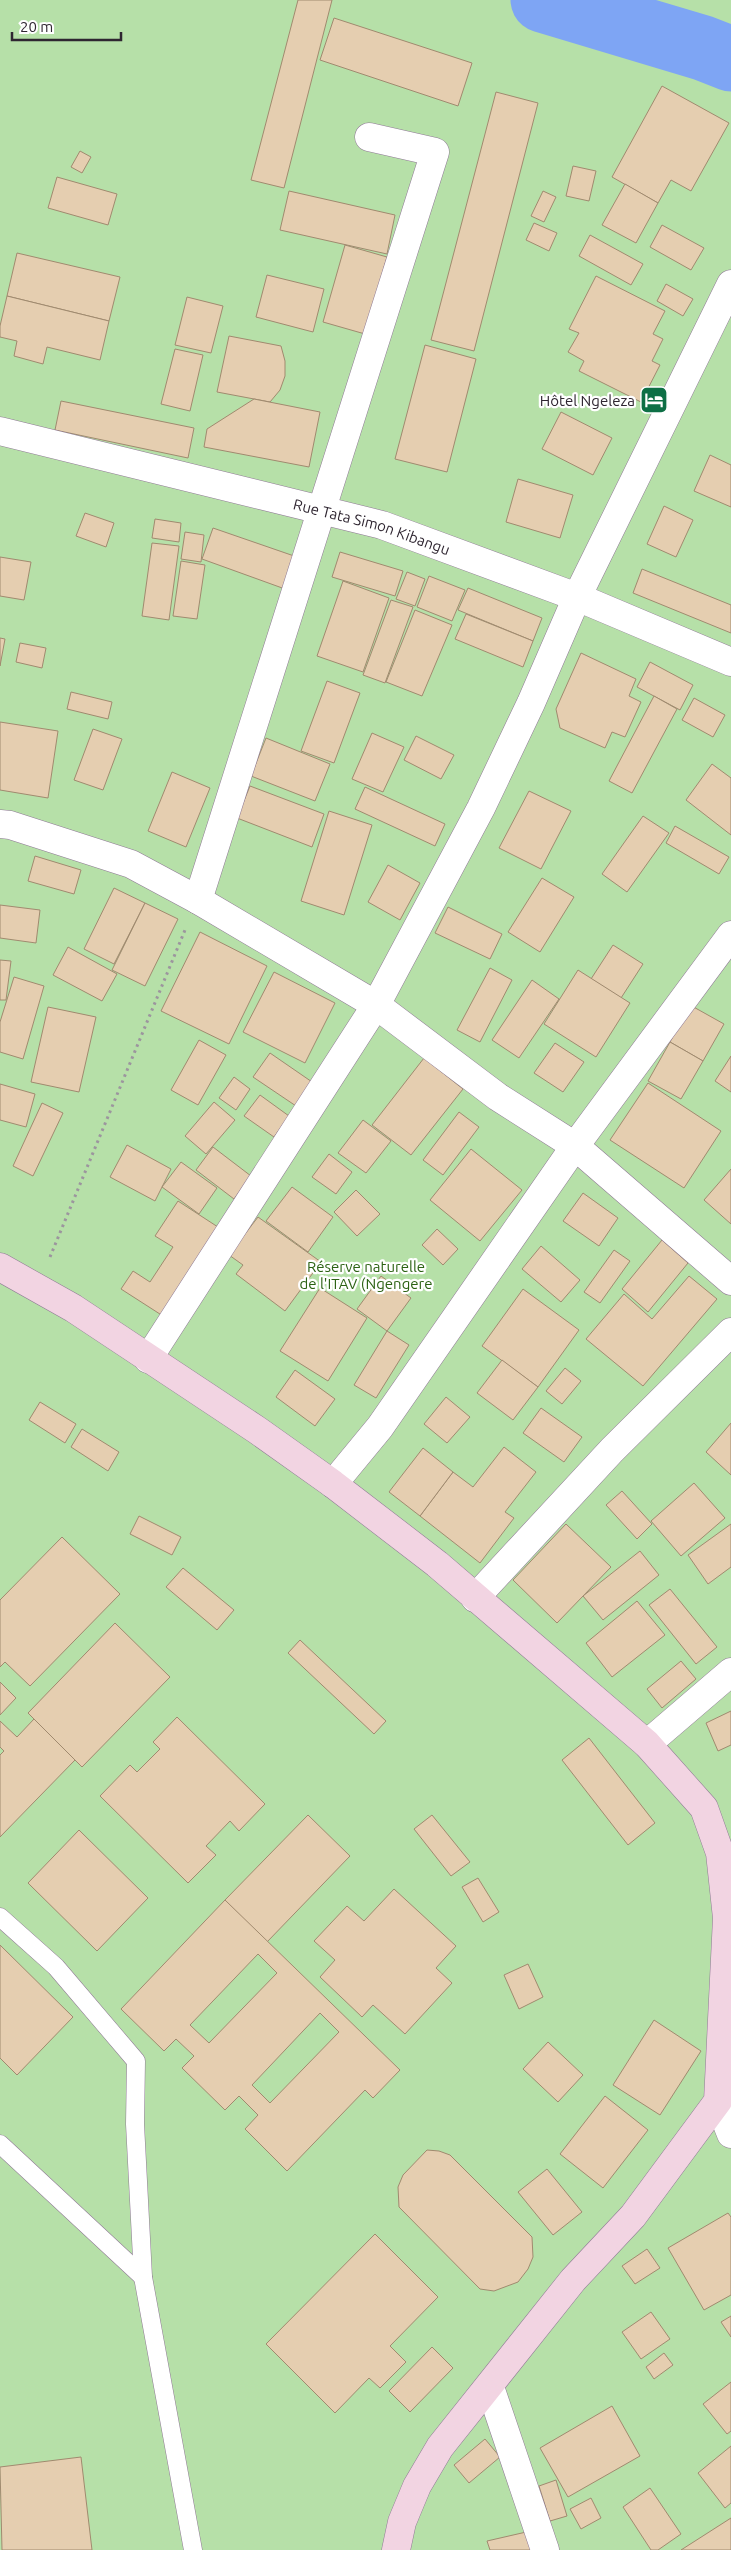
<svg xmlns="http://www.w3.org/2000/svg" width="731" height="2550" font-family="Ubuntu,sans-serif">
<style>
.green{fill:#b6e0a8}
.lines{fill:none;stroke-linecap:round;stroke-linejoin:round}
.river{stroke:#7ea5f4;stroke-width:65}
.building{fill:#e5ceb0;stroke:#a08a6f;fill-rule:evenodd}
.lane-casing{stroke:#8f7a95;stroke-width:19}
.street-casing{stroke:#8f7a95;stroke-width:29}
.secondary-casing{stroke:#8f7a95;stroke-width:29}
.path{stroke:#9c959e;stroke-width:3;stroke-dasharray:2.5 4;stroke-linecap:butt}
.lane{stroke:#fff;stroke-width:18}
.street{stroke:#fff;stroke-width:28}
.secondary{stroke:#f2d4e2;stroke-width:28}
.labels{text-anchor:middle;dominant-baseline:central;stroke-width:4.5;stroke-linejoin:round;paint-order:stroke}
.poi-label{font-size:15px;fill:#2f2631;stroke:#fff;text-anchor:end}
.street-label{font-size:15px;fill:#2f2631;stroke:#fff}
.park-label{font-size:15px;fill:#2c6214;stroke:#fff}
</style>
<rect width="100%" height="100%" fill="#fcf8fe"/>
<rect class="green" x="0" y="0" width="731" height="2550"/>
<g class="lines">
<polyline class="river" points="543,0 703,48 731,59"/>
</g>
<g class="building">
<polygon points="298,0 332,0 284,188 251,180"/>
<polygon points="334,18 472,63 458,106 320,60"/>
<polygon points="662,86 729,123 691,191 671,180 658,203 612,177"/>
<polygon points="496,92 538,103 474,351 431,340"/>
<polygon points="80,151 91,157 82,173 71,167"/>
<polygon points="573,166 596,171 589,201 566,196"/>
<polygon points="57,177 117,194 108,225 48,208"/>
<polygon points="625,184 658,203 636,243 602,225"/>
<polygon points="289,191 395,215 387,254 280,230"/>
<polygon points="543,191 556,197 544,222 531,216"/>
<polygon points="534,223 557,233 549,251 526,240"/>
<polygon points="662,225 704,248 691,270 650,247"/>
<polygon points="590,235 643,264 631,285 579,256"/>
<polygon points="345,245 387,257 365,334 323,322"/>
<polygon points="17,253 120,277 109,321 7,296"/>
<polygon points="267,275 324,289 313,332 256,317"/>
<polygon points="596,276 665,311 653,334 663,339 652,361 660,365 641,402 579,371 584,361 568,352 579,333 569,329"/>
<polygon points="666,284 693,299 683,316 657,301"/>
<polygon points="7,296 109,321 100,360 47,347 43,364 14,356 17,341 0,337 0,326"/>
<polygon points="187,297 223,306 211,353 175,345"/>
<polygon points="229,336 281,346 285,361 285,376 280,390 270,402 217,392"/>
<polygon points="425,345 476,359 447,472 395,459"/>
<polygon points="175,349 203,355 190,411 161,404"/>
<polygon points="254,399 320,412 309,467 204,447 207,429"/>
<polygon points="61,401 194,428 188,458 55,430"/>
<polygon points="561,412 612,438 593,475 542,449"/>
<polygon points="710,455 731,465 731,507 694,491"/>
<polygon points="518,479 573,495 560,538 506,522"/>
<polygon points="664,506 693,520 676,557 647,544"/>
<polygon points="85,513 114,523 106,547 76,536"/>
<polygon points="155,519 181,523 179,542 152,538"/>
<polygon points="213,528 297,557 285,589 202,559"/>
<polygon points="185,532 204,535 201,562 181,559"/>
<polygon points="152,543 179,546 169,620 142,616"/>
<polygon points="340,552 403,571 395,596 332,577"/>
<polygon points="0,557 31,562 24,600 0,596"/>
<polygon points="181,561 205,565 197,619 173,616"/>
<polygon points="642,569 731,605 731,633 633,593"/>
<polygon points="407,572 425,579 415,606 396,599"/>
<polygon points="429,576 465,590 452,621 417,607"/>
<polygon points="343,581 389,598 363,672 317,656"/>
<polygon points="468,588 542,618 533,641 458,610"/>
<polygon points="391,600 413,607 385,683 363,675"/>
<polygon points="415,610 452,625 422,696 386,682"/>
<polygon points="466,614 533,641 523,667 455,639"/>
<polygon points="0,638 5,639 0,666"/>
<polygon points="20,643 46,648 42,668 16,662"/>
<polygon points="581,653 636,679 629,696 641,702 625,737 612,732 605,748 560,728 556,709"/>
<polygon points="650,662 693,685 680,710 637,687"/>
<polygon points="327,681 360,693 334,763 301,751"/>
<polygon points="71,692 112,702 108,719 67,709"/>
<polygon points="654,696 677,709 632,793 609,781"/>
<polygon points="694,698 725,715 713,737 682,720"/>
<polygon points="0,722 58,731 48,798 0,790"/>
<polygon points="93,729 122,739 103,790 74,780"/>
<polygon points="372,733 404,747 383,792 352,779"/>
<polygon points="416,736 454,755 441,779 404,760"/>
<polygon points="266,738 330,764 315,801 251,776"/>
<polygon points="712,764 731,778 731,835 686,800"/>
<polygon points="172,772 210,788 186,847 148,831"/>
<polygon points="250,786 324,814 312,847 237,818"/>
<polygon points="365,787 445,824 435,846 355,809"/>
<polygon points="529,791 571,811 541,869 499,848"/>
<polygon points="329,811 372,825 344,915 301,901"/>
<polygon points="643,816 669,833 627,892 602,874"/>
<polygon points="675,826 729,857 719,874 666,843"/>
<polygon points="35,856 81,870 74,894 28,881"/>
<polygon points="388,865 420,883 400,920 368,902"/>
<polygon points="542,878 574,897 540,952 508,932"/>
<polygon points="114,888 145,903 114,964 84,949"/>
<polygon points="145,903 178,919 145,986 112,970"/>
<polygon points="0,905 40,910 36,943 0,938"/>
<polygon points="448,907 502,934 490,959 435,933"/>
<polygon points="200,932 267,966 229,1044 161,1011"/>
<polygon points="613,945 643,964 621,998 591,979"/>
<polygon points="68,947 117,974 102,1001 53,975"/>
<polygon points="0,960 11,961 6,1000 0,1000"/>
<polygon points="490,968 512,980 480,1042 457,1030"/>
<polygon points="578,970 630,1003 596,1057 544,1024"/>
<polygon points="274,972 335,1003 305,1063 243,1032"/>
<polygon points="14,977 44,986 23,1059 0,1052 0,1022"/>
<polygon points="532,980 559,999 519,1058 492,1040"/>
<polygon points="690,1005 724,1024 703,1061 670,1042"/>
<polygon points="48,1007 96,1017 79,1092 31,1082"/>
<polygon points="199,1040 226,1055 198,1105 171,1090"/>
<polygon points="670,1042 703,1061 681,1099 648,1081"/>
<polygon points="555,1043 584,1062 563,1092 534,1073"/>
<polygon points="270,1053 315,1084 299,1108 253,1077"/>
<polygon points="731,1056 731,1092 715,1081"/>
<polygon points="424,1058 463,1089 411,1155 372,1125"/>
<polygon points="234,1077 250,1089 236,1110 219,1098"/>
<polygon points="648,1083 721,1131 684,1188 610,1140"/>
<polygon points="0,1084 35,1094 26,1127 0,1120"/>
<polygon points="260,1095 289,1116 274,1137 244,1116"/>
<polygon points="214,1102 235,1120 206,1154 185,1136"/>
<polygon points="42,1103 63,1113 33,1176 13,1166"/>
<polygon points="459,1112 479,1127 443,1175 423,1160"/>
<polygon points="363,1120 391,1141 366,1173 338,1153"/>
<polygon points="127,1145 171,1169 155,1201 110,1177"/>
<polygon points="213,1147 251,1176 234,1199 196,1170"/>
<polygon points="471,1149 522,1190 480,1241 430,1200"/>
<polygon points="329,1154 352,1172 336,1194 312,1177"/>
<polygon points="181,1162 217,1188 199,1214 162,1187"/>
<polygon points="731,1169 731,1224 704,1200"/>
<polygon points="292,1187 333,1217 308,1252 266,1221"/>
<polygon points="356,1190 380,1214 357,1236 334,1212"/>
<polygon points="583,1193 618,1218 599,1246 563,1221"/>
<polygon points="178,1201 221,1229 163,1316 121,1289 133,1271 150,1282 173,1247 155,1236"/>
<polygon points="258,1217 321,1262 285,1311 236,1274 243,1265 229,1255"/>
<polygon points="437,1229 458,1249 443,1265 422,1245"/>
<polygon points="662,1240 688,1263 648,1312 622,1289"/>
<polygon points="541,1246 580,1280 561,1302 522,1269"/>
<polygon points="614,1250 630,1261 600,1303 584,1292"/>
<polygon points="381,1276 411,1298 387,1331 357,1309"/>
<polygon points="689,1276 717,1299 643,1386 586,1339 624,1294 652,1319"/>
<polygon points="320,1288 367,1318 328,1381 280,1351"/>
<polygon points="523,1289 579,1330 538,1387 482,1346"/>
<polygon points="387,1331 409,1345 376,1398 354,1385"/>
<polygon points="502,1360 538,1387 513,1420 477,1393"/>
<polygon points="565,1368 581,1381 562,1404 546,1391"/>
<polygon points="295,1370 335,1399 315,1426 276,1397"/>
<polygon points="446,1397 470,1417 447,1443 424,1424"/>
<polygon points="40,1402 76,1424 65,1443 29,1420"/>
<polygon points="541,1408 582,1437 564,1462 523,1433"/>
<polygon points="731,1423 731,1475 706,1452"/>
<polygon points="82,1429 119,1452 108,1471 71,1447"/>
<polygon points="504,1447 536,1472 505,1512 514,1518 480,1563 420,1516 453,1472 473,1487"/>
<polygon points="423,1448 453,1472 420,1516 389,1492"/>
<polygon points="694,1483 725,1518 681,1556 651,1521"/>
<polygon points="622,1491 652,1524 637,1539 606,1505"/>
<polygon points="139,1516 181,1537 172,1555 130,1534"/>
<polygon points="566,1524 611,1567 557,1623 513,1580"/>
<polygon points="731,1524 731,1567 708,1584 688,1555"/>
<polygon points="62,1537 120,1594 30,1686 5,1662 0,1667 0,1600"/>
<polygon points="640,1551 659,1575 603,1620 583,1596"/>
<polygon points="183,1568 234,1610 217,1630 166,1587"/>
<polygon points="670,1589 717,1647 696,1664 649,1605"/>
<polygon points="637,1601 665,1635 612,1677 586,1643"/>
<polygon points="115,1623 170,1677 82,1767 28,1713"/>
<polygon points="300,1640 386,1721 374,1734 288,1653"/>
<polygon points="681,1661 696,1679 662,1708 647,1689"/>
<polygon points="0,1682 16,1698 0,1715"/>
<polygon points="731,1711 731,1745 718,1751 706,1723"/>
<polygon points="177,1717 265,1804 239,1831 230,1821 206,1846 216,1855 188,1883 100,1796 130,1765 137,1772 160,1749 153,1742"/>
<polygon points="34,1719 75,1760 0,1837 0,1755 4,1751 0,1747 0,1721 17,1737"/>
<polygon points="589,1738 655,1823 628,1845 562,1760"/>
<polygon points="308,1815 350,1856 267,1942 225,1900"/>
<polygon points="432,1815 470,1862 451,1876 414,1829"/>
<polygon points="79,1830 148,1898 97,1951 28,1883"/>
<polygon points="478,1878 499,1912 483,1922 462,1887"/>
<polygon points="394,1889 456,1946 436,1968 452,1983 405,2034 373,2005 362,2017 320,1977 335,1960 314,1941 347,1906 364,1921"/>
<path d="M 225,1900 L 400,2070 L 373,2098 L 365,2090 L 287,2171 L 245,2129 L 258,2115 L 239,2096 L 225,2110 L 182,2068 L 194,2056 L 176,2039 L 164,2051 L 121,2009 ZM 258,1954 L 277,1973 L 209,2043 L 190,2025 ZM 320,2013 L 339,2032 L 270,2103 L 252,2085 Z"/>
<polygon points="0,1945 73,2017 17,2075 0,2058"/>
<polygon points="528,1964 543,1997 519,2009 504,1975"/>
<polygon points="654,2020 701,2051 660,2115 613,2085"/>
<polygon points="548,2042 583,2075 558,2102 523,2069"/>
<polygon points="605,2096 648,2130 603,2188 560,2154"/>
<polygon points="427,2150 439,2151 450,2155 532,2237 533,2257 528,2269 518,2282 494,2291 480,2289 399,2207 398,2187 403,2175"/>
<polygon points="547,2169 582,2212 553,2235 518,2192"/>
<polygon points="728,2213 731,2217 731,2295 704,2310 668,2248"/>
<polygon points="375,2234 438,2297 390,2346 406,2362 380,2388 369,2378 335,2413 266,2344"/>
<polygon points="647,2249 660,2268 635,2284 622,2266"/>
<polygon points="651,2312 670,2339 641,2359 622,2332"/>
<polygon points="731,2316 731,2337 721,2322"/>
<polygon points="432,2347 453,2368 410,2412 389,2391"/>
<polygon points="664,2353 673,2365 654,2379 646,2367"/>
<polygon points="731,2382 731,2431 727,2434 703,2404"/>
<polygon points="612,2406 640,2456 568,2497 540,2448"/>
<polygon points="485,2439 500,2457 469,2483 454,2465"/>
<polygon points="731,2446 731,2503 725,2508 698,2473"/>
<polygon points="81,2457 92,2550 2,2550 0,2467"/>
<polygon points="556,2480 567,2516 550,2521 539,2486"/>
<polygon points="650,2488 681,2534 658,2550 651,2550 623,2507"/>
<polygon points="591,2498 601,2518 581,2529 570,2509"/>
<polygon points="731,2518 731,2550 681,2550"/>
<polygon points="535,2530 540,2550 490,2550 487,2541"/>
</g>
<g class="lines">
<defs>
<g id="lane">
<polyline points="0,1917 56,1967 136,2061 135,2124 143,2277 193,2550"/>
<polyline points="0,2144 143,2277"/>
</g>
<g id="street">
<path id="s1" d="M 0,431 L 382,525 L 577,597 L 731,662"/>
<polyline points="0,824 10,825 131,864 198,900 376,1005 498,1097 575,1146 731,1281"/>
<polyline points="198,900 435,152 369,137"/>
<polyline points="148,1359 376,1005 481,808 531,703 577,597 731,284"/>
<polyline points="333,1484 380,1427 575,1146 731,935"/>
<polyline points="475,1598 612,1450 731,1332"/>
<polyline points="647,1744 731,1672"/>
<polyline points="718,2101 731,2134"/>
<polyline points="490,2387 545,2550"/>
</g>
<polyline id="secondary" points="0,1267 73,1308 257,1430 333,1484 437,1564 647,1744 704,1808 720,1853 727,1918 718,2101 633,2216 573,2280 440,2447 417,2486 402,2522 396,2550"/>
</defs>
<use href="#lane" class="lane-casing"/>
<use href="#street" class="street-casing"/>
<use href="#secondary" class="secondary-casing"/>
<polyline class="path" points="50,1257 185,930"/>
<use href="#lane" class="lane"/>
<use href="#street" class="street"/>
<use href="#secondary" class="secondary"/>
</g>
<defs>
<symbol id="hotel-square" viewBox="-11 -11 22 22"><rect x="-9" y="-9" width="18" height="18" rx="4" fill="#0d6f45" stroke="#fff"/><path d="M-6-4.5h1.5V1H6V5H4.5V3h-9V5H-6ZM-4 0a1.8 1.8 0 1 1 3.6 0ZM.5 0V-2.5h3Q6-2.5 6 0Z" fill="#fff"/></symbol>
</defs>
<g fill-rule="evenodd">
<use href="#hotel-square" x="638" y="384" width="32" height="32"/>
</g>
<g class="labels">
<g class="poi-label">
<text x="635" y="400">Hôtel Ngeleza</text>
</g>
<g class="street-label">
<text stroke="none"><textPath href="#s1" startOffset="384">Rue Tata Simon Kibangu</textPath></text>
</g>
<g class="park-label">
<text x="366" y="1266">Réserve naturelle<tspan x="366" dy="17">de l'ITAV (Ngengere</tspan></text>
</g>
</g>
<path d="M12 32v8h109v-8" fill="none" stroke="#2f2631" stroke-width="2.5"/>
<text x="20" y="32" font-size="15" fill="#2f2631" stroke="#ffffff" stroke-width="4" paint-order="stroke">20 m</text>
</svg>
